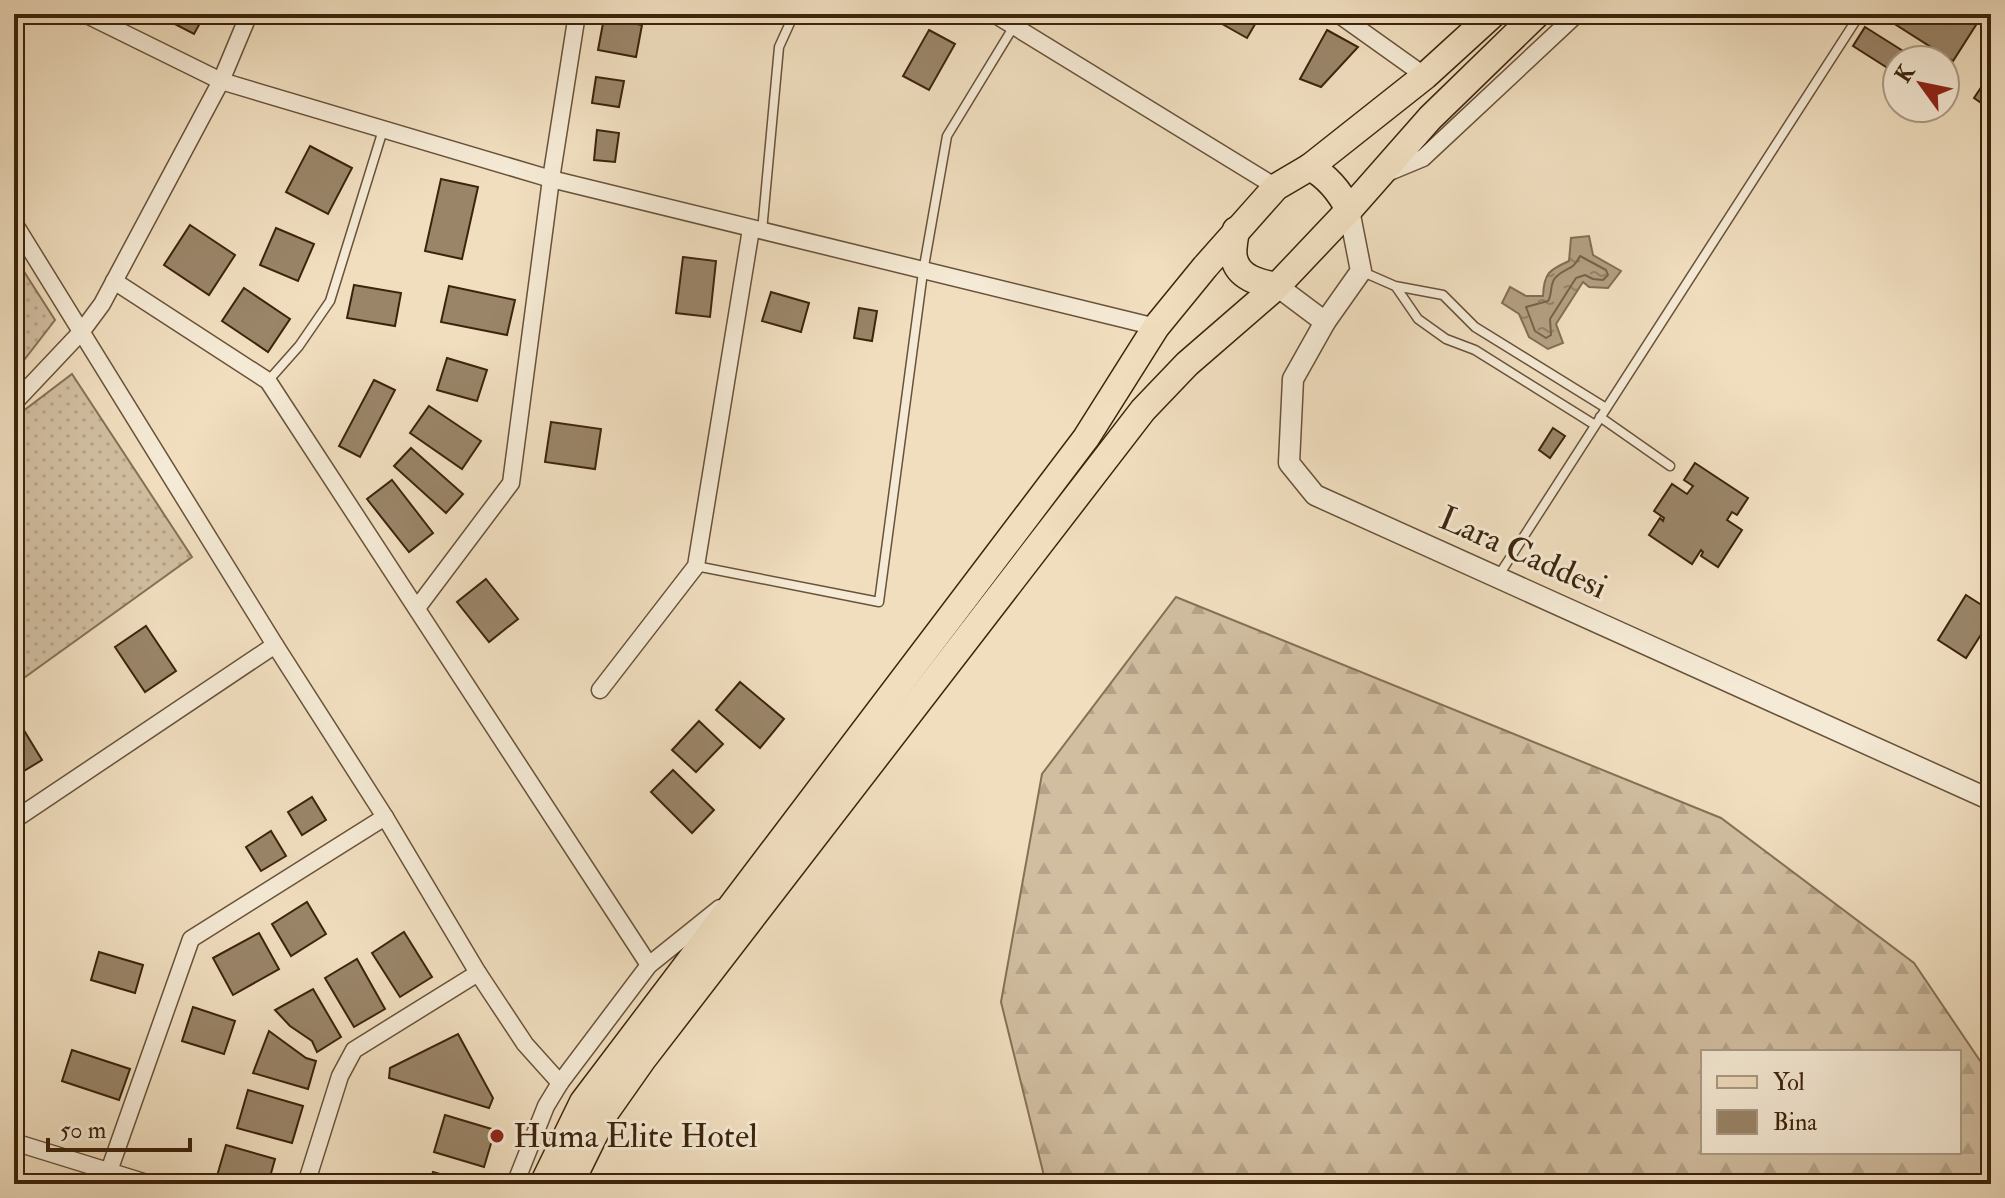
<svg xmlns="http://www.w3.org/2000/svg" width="2005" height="1198" font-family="'IM FELL Double Pica',serif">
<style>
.grass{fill:url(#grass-dots);stroke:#867156;stroke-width:2}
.forest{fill:url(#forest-firs);stroke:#867156;stroke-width:2;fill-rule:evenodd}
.water{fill:url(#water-ripples);stroke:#836e53;stroke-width:2}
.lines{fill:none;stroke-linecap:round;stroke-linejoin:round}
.shore{stroke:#786247;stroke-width:2}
.building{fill:#9a8569;stroke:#3c240c;stroke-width:2}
.service-casing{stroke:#695239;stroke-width:11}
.minor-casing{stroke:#695239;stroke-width:19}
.tertiary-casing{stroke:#695239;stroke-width:23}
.primary-casing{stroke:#3c240c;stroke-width:29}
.service{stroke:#f5ead5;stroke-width:8}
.minor{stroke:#f5ead5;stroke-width:16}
.tertiary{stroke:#f5ead5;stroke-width:20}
.primary{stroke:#f0debf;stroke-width:26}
.poi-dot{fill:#8f2418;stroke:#f5ead5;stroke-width:3}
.labels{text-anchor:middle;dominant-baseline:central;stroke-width:6;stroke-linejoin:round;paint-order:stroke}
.street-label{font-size:34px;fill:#3c240c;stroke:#f5ead5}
.poi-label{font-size:34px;fill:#3c240c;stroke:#f5ead5;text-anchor:start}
</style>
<defs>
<pattern id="grass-dots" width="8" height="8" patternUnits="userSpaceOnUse" patternTransform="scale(2)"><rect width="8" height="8" fill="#d1bea1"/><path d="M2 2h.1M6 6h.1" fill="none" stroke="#b4a389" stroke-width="1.8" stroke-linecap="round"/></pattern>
<pattern id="forest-firs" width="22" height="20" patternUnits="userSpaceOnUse" patternTransform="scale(2)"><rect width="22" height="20" fill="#d1bea1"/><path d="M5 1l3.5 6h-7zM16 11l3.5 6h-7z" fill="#b4a389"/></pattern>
<pattern id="water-ripples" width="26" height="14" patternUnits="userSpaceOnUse" patternTransform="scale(2)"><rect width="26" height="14" fill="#b39f82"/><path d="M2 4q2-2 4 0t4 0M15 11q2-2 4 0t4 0" fill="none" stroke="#938169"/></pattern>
</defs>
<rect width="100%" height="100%" fill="#f0debf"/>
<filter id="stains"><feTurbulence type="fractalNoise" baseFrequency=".0025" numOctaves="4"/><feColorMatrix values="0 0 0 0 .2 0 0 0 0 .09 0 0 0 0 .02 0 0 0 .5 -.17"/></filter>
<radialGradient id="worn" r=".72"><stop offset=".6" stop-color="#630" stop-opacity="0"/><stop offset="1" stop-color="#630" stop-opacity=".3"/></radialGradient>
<g class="grass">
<polygon points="14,256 55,320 14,373"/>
<polygon points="72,374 192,557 14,685 14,423 18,415"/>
</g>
<path class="forest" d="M 1176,597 L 1721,818 L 1914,963 L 1991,1077 L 1991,1184 L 1046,1184 L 1001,1002 L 1042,774 ZM 1703,1052 L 1959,1052 L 1959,1152 L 1703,1152 Z"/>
<path class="water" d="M 1589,236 L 1593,255 L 1621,271 L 1608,288 L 1589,287 L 1583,282 L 1556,324 L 1563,343 L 1548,349 L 1529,337 L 1519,314 L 1502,303 L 1510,287 L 1526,296 L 1543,296 C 1544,273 1549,270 1569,261 L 1571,238 Z"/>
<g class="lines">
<path class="shore" d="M 1580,256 L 1606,270 L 1608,275 L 1603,280 L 1593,279 L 1585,275 L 1576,278 L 1550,319 L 1551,335 L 1546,338 L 1535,331 L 1526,307 L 1548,301 C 1553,294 1549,283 1556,277 C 1567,266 1572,272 1580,256 Z"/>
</g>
<g class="building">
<polygon points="173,14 205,14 194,34 169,21"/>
<polygon points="1219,14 1261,14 1247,38 1215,20"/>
<polygon points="1879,14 1983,14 1953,61"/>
<polygon points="604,18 642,25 636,57 598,50"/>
<polygon points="1865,27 1911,56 1908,60 1897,60 1897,74 1853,46"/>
<polygon points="929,30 955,44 929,90 903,76"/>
<polygon points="1327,30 1358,47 1321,87 1300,79"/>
<polygon points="1990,74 1991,75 1991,126 1982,120 1984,105 1974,98"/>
<polygon points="596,77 624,81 619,107 592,103"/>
<polygon points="597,130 619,133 615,162 594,160"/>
<polygon points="310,146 352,168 328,214 286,192"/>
<polygon points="441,179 478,187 462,259 425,251"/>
<polygon points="190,225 235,255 209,295 164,265"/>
<polygon points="276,228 314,244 298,281 260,265"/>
<polygon points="683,257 716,261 710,317 676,313"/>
<polygon points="354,285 401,293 395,326 347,318"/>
<polygon points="449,286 515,300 507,335 441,322"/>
<polygon points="244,288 290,319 268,352 222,321"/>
<polygon points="771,292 809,303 801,332 762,321"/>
<polygon points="859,308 877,311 872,341 854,338"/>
<polygon points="447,358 487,370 477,401 437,390"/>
<polygon points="374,380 395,390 360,457 339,446"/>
<polygon points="429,406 481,441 462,469 410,433"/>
<polygon points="551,422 601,429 595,469 545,462"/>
<polygon points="1553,428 1565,436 1550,458 1539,450"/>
<polygon points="411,448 463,494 446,513 394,466"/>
<polygon points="1695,463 1748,498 1737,515 1732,512 1727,520 1742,530 1718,567 1701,556 1703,552 1701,550 1692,564 1649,535 1660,518 1663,521 1664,518 1654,511 1672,484 1687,494 1693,486 1684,480"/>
<polygon points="392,480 433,533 409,552 367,499"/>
<polygon points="486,579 518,619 489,642 457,602"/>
<polygon points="1966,595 1991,611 1991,619 1966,658 1938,640"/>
<polygon points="146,626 176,671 145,692 115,647"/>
<polygon points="740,682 784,719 760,748 716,710"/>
<polygon points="14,714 42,760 14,777"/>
<polygon points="699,721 723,744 696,772 672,750"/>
<polygon points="673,770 714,810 692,833 651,792"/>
<polygon points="312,797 326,820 302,835 288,812"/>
<polygon points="271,831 286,856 261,871 246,847"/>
<polygon points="307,902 326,934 291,956 272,924"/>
<polygon points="404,932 432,977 400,997 372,953"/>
<polygon points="259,933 279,969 233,995 213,958"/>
<polygon points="99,952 143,965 135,993 91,980"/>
<polygon points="357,959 385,1009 354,1027 325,978"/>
<polygon points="313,989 341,1037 317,1052 312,1041 290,1026 275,1010"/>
<polygon points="193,1007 235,1021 224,1054 182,1041"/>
<polygon points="269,1031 306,1058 316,1061 308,1089 253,1073"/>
<polygon points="458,1034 493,1098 489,1108 389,1078 390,1068"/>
<polygon points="72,1050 130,1069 119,1100 62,1081"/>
<polygon points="248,1090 303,1106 292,1143 237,1128"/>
<polygon points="445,1115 495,1130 484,1167 434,1152"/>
<polygon points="226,1145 275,1159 268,1184 245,1184 217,1176"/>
<polygon points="433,1172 475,1184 429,1184"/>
</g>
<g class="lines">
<defs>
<g id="service">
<polyline points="762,231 779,47 794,14"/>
<polyline points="1363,272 1395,286 1443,295 1475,327 1606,408"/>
<polyline points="1396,287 1418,319 1446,339 1475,350 1595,425"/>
<polyline points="268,381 299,346 330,301 383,130"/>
<polyline points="1600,417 1670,466"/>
<polyline points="696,566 879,602 923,272 947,136 1014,26"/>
<polyline points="1499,575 1860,14"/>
</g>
<g id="minor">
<polyline points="85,14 221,81 551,179 1156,327"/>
<polyline points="994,14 1276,187"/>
<polyline points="1338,14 1425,76"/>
<polyline points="1387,173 1423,158 1577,14"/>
<polyline points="14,223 275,645 385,817 478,973 525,1044 560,1083"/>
<polyline points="114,281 268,381 649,965"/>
<polyline points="14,403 82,331 102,304 221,81 249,14"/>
<polyline points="417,608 511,483 551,179 577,14"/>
<polyline points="600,690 696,566 751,229"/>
<polyline points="14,820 275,645"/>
<polyline points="14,1142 150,1184"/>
<polyline points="109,1171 191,939 385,817"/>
<polyline points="306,1184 340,1076 354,1050 478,973"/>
<polyline points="515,1184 546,1106 560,1083 649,965 720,908"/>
</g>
<g id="tertiary">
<polyline points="1349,210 1361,271 1325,322 1293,379 1289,463 1315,495 1991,800"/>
<polyline points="1277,286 1325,322"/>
</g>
<g id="primary">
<path d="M 1310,167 C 1328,177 1340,192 1349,210"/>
<path d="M 1236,230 C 1235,238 1232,250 1234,258 C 1238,278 1260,283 1277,286"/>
<polyline points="543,1184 583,1102 1086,438 1156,327 1205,267 1276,187 1310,167 1425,76 1493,14"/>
<polyline points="570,1184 605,1113 643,1059 1143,410 1187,364 1277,286 1349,210 1430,118 1537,14"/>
</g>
</defs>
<use href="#service" class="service-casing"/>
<use href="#minor" class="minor-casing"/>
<use href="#tertiary" class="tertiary-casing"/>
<use href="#primary" class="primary-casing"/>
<use href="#service" class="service"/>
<use href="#minor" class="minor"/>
<use href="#tertiary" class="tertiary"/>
<use href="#primary" class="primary"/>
</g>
<circle class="poi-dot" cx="497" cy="1136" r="8"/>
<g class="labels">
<g class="street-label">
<text transform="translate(1523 553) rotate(24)">Lara Caddesi</text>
</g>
<g class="poi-label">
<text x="513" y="1136">Huma Elite Hotel</text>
</g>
</g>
<rect width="2005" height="1198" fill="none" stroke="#f0debf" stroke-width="48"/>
<rect x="16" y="16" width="1973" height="1166" fill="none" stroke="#3c240c" stroke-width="4"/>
<rect x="24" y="24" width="1957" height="1150" fill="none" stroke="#3c240c" stroke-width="2"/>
<rect x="1701" y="1050" width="260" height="104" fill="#f5ead5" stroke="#ab9b85" stroke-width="2"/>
<rect x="1717" y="1076" width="40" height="12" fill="#f0debf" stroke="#ab9b85" stroke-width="2"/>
<text x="1773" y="1090" font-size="24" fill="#3c240c">Yol</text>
<rect x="1717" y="1110" width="40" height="24" fill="#9a8569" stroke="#ab9b85" stroke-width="2"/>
<text x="1773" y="1130" font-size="24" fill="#3c240c">Bina</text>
<g transform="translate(1921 84) rotate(303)"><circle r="38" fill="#f5ead5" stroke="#ab9b85" stroke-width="2"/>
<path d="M0-6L14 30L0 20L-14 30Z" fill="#8f2418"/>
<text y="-12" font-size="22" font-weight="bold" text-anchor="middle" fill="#3c240c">K</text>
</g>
<path d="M48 1138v12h142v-12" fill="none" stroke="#3c240c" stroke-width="4"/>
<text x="60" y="1138" font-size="24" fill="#3c240c" stroke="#f5ead5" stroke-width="6" paint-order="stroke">50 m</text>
<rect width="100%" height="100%" filter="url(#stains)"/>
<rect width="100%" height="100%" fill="url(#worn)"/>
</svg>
